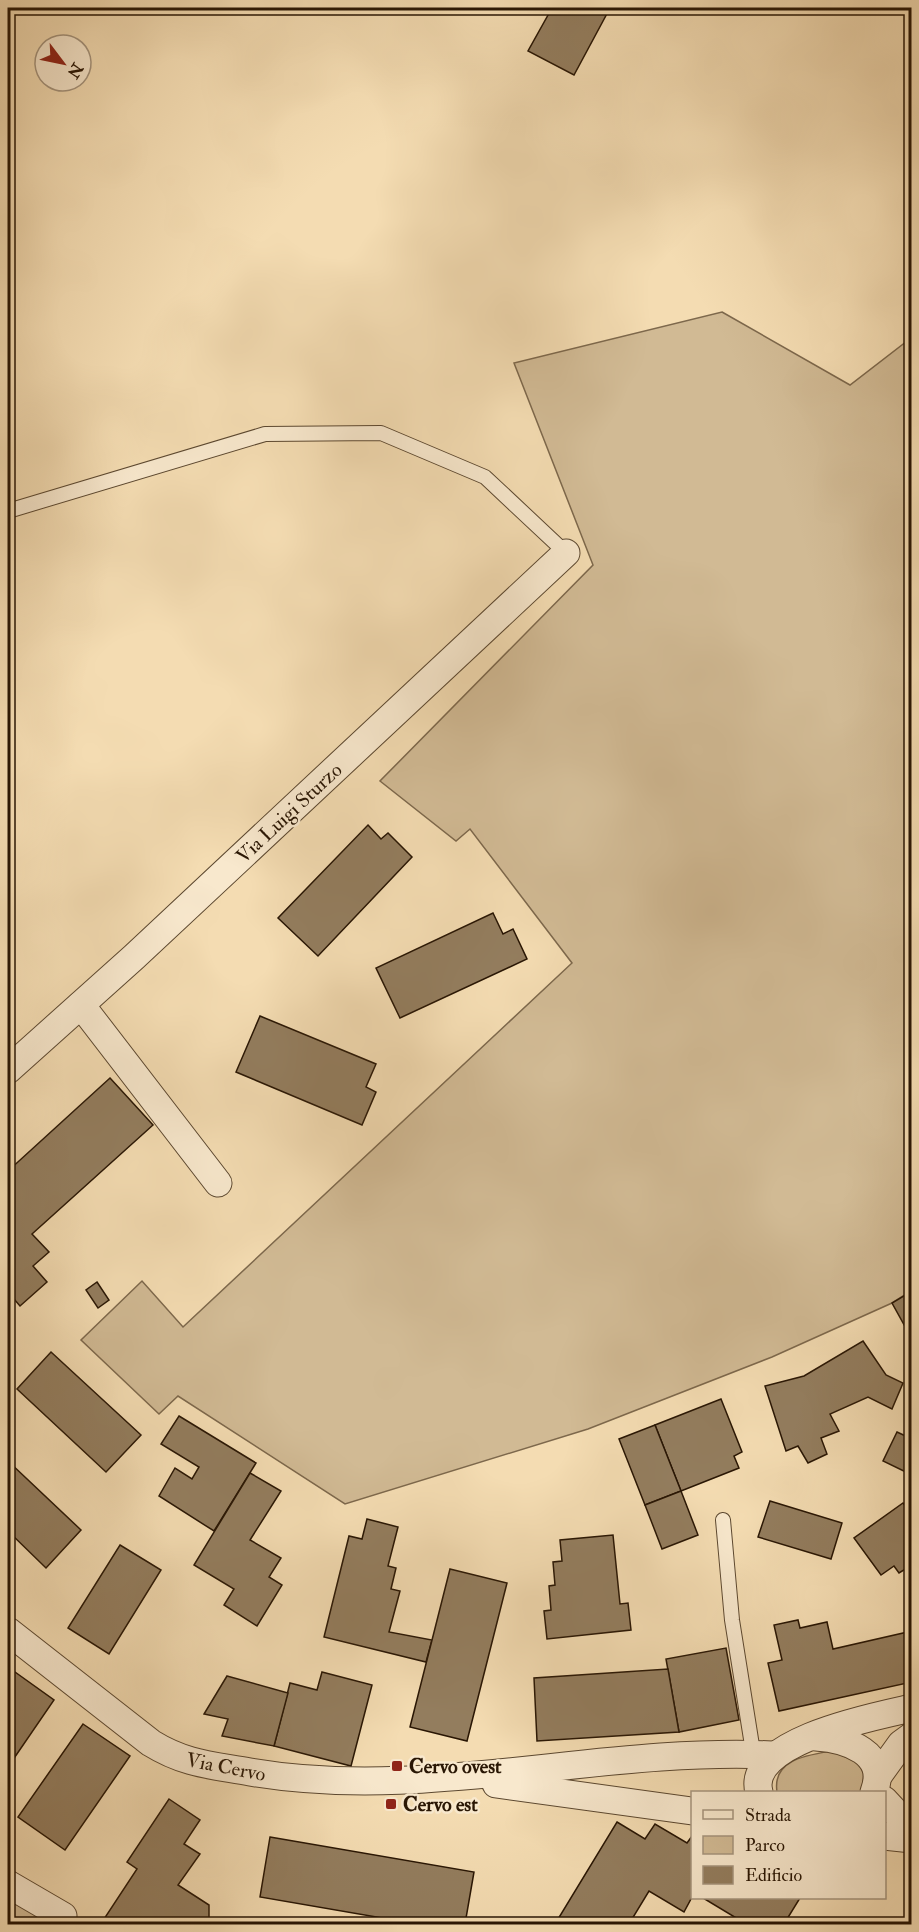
<svg xmlns="http://www.w3.org/2000/svg" width="919" height="1932" font-family="'IM FELL Double Pica',serif">
<style>
.green{fill:#d1ba94;stroke:#7d684c;stroke-width:1.5}
.building{fill:#937d5e;stroke:#291604;stroke-width:1.5}
.lines{fill:none;stroke-linecap:round;stroke-linejoin:round}
.service-casing{stroke:#5c4830;stroke-width:16}
.minor-casing{stroke:#5c4830;stroke-width:29}
.service{stroke:#f8e8cd;stroke-width:14}
.minor{stroke:#f8e8cd;stroke-width:27}
.poi-dot{fill:#8f2418;stroke:#f8e8cd;stroke-width:2}
.labels{text-anchor:middle;dominant-baseline:central;stroke-width:5;stroke-linejoin:round;paint-order:stroke}
.street-label{font-size:20px;fill:#291604;stroke:#f8e8cd}
.poi-label{font-size:20px;font-weight:bold;fill:#291604;stroke:#f8e8cd;text-anchor:start}
</style>
<rect width="100%" height="100%" fill="#f4dcb2"/>
<filter id="stains"><feTurbulence type="fractalNoise" baseFrequency=".00333" numOctaves="4"/><feColorMatrix values="0 0 0 0 .2 0 0 0 0 .09 0 0 0 0 .02 0 0 0 .5 -.17"/></filter>
<radialGradient id="worn" r=".72"><stop offset=".6" stop-color="#630" stop-opacity="0"/><stop offset="1" stop-color="#630" stop-opacity=".3"/></radialGradient>
<g class="green">
<polygon points="722,312 850,385 911,338 911,1291 892,1303 772,1357 588,1429 345,1504 178,1396 159,1414 81,1340 142,1281 183,1327 572,963 470,829 456,841 380,781 593,565 514,363"/>
<path d="M 832,1751 L 855,1761 L 864,1772 L 862,1792 L 777,1792 C 772,1759 808,1755 832,1751 Z"/>
<polygon points="8,1895 50,1924 8,1924"/>
</g>
<g class="building">
<polygon points="552,8 610,8 574,75 528,51"/>
<polygon points="810,8 832,8 812,14"/>
<polygon points="368,825 381,839 388,833 412,857 318,956 278,918"/>
<polygon points="493,913 503,934 513,929 527,959 400,1018 376,968"/>
<polygon points="260,1016 376,1064 366,1087 376,1092 362,1125 236,1072"/>
<polygon points="110,1078 153,1125 32,1234 49,1252 33,1266 47,1282 20,1306 8,1292 8,1171"/>
<polygon points="97,1282 109,1300 98,1308 86,1290"/>
<polygon points="912,1291 912,1339 892,1303"/>
<polygon points="863,1341 886,1375 903,1383 892,1409 868,1397 830,1414 839,1431 821,1438 827,1454 808,1463 798,1446 786,1451 765,1386 804,1376"/>
<polygon points="51,1352 141,1435 106,1472 17,1389"/>
<polygon points="721,1399 742,1452 734,1456 739,1468 681,1491 655,1425"/>
<polygon points="179,1416 256,1463 214,1531 159,1496 175,1468 192,1479 199,1467 161,1444"/>
<polygon points="655,1425 681,1491 645,1505 619,1439"/>
<polygon points="897,1432 912,1439 912,1475 883,1461"/>
<polygon points="8,1461 81,1530 46,1568 8,1531"/>
<polygon points="250,1473 281,1491 250,1540 281,1558 269,1577 282,1585 257,1626 224,1605 234,1589 194,1565"/>
<polygon points="681,1491 698,1535 662,1549 645,1505"/>
<polygon points="770,1501 842,1523 831,1559 758,1537"/>
<polygon points="903,1503 912,1515 912,1565 899,1573 894,1566 881,1575 854,1538"/>
<polygon points="367,1519 398,1527 388,1566 396,1568 391,1589 400,1591 389,1632 432,1640 426,1662 324,1637 349,1536 362,1539"/>
<polygon points="613,1535 620,1604 628,1603 631,1630 547,1639 544,1611 551,1610 549,1586 555,1585 553,1562 562,1561 560,1540"/>
<polygon points="120,1545 161,1570 109,1654 68,1628"/>
<polygon points="450,1569 507,1583 467,1741 410,1727"/>
<polygon points="798,1620 800,1628 827,1622 833,1649 912,1631 912,1682 779,1711 768,1663 782,1660 774,1625"/>
<polygon points="726,1648 739,1720 679,1732 666,1659"/>
<polygon points="8,1667 54,1700 8,1767"/>
<polygon points="668,1669 679,1732 537,1741 534,1678"/>
<polygon points="322,1672 372,1685 351,1766 274,1746 290,1683 317,1690"/>
<polygon points="227,1676 288,1693 274,1746 222,1736 228,1719 204,1714"/>
<polygon points="83,1724 130,1756 65,1850 18,1817"/>
<polygon points="169,1799 200,1820 184,1844 200,1854 178,1885 209,1905 209,1924 111,1924 104,1919 137,1869 127,1862"/>
<polygon points="617,1822 645,1839 655,1824 687,1843 692,1836 692,1897 684,1912 649,1891 629,1924 555,1924"/>
<polygon points="270,1837 474,1872 465,1924 417,1924 260,1897"/>
<polygon points="703,1898 800,1898 784,1924 735,1924 738,1919"/>
</g>
<g class="lines">
<defs>
<g id="service">
<polyline points="8,511 265,434 381,433 485,477 566,553"/>
<polyline points="723,1520 732,1620 754,1758"/>
</g>
<g id="minor">
<polyline points="81,1005 218,1183"/>
<polyline points="8,1070 134,957 566,553"/>
<path d="M 8,1631 L 151,1743 C 185,1764 211,1765 250,1772 C 424,1802 598,1747 772,1755"/>
<path d="M 816,1737 C 847,1739 889,1753 874,1792"/>
<polyline points="878,1776 901,1744 912,1736"/>
<polyline points="496,1784 692,1811"/>
<path d="M 759,1792 C 745,1741 877,1716 912,1708"/>
<polyline points="884,1800 912,1830"/>
<polyline points="884,1836 912,1839"/>
<polyline points="8,1884 63,1916"/>
</g>
</defs>
<use href="#service" class="service-casing"/>
<use href="#minor" class="minor-casing"/>
<use href="#service" class="service"/>
<use href="#minor" class="minor"/>
</g>
<g class="poi-dot">
<rect x="391" y="1760" width="12" height="12" rx="3"/>
<rect x="385" y="1798" width="12" height="12" rx="3"/>
</g>
<g class="labels">
<g class="street-label">
<text transform="translate(289 813) rotate(-43)">Via Luigi Sturzo</text>
<text transform="translate(226 1767) rotate(11)">Via Cervo</text>
</g>
<g class="poi-label">
<text x="409" y="1766">Cervo ovest</text>
<text x="403" y="1804">Cervo est</text>
</g>
</g>
<rect width="919" height="1932" fill="none" stroke="#f4dcb2" stroke-width="30"/>
<rect x="9" y="9" width="901" height="1914" fill="none" stroke="#291604" stroke-width="3"/>
<rect x="15" y="15" width="889" height="1902" fill="none" stroke="#291604" stroke-width="1.5"/>
<rect x="691" y="1791" width="195" height="108" fill="#f8e8cd" stroke="#a5947d" stroke-width="1.5"/>
<rect x="703" y="1810" width="30" height="9" fill="#f8e8cd" stroke="#a5947d" stroke-width="1.5"/>
<text x="745" y="1821" font-size="18" fill="#291604">Strada</text>
<rect x="703" y="1836" width="30" height="18" fill="#d1ba94" stroke="#a5947d" stroke-width="1.5"/>
<text x="745" y="1851" font-size="18" fill="#291604">Parco</text>
<rect x="703" y="1866" width="30" height="18" fill="#937d5e" stroke="#a5947d" stroke-width="1.5"/>
<text x="745" y="1881" font-size="18" fill="#291604">Edificio</text>
<g transform="translate(63 63) rotate(122)"><circle r="28" fill="#f8e8cd" stroke="#a5947d" stroke-width="1.5"/>
<path d="M0-4.5L10 22L0 15L-10 22Z" fill="#8f2418"/>
<text y="-9" font-size="16" font-weight="bold" text-anchor="middle" fill="#291604">N</text>
</g>
<rect width="100%" height="100%" filter="url(#stains)"/>
<rect width="100%" height="100%" fill="url(#worn)"/>
</svg>
